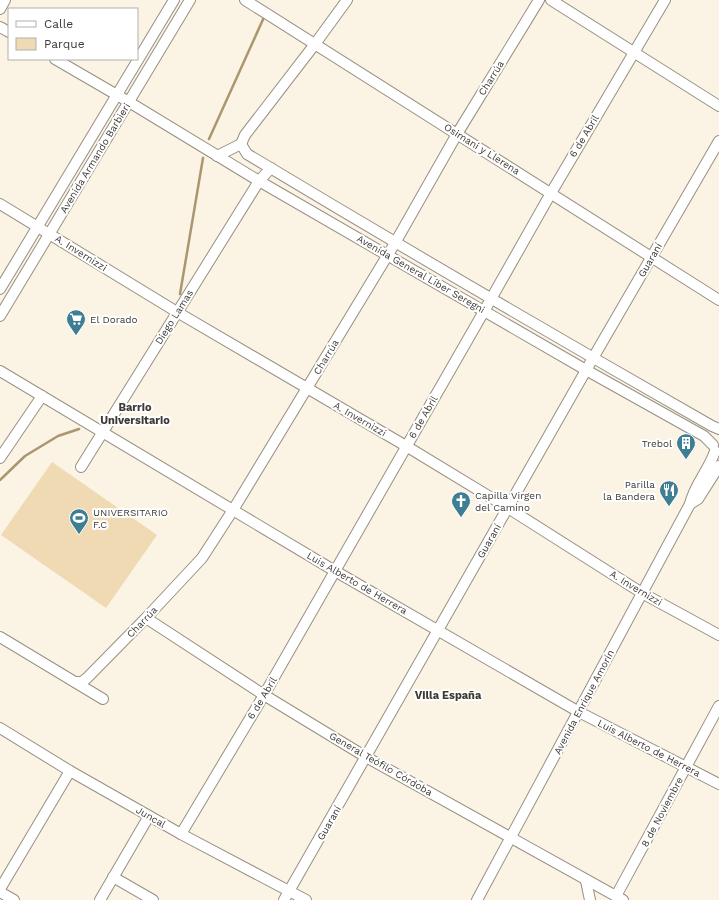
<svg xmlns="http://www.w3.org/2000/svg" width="719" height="900" font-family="'Work Sans',sans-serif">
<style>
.green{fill:#efdab3}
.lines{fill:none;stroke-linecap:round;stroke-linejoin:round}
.stream{stroke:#aa966f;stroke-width:2.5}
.minor-casing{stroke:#979083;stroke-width:12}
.minor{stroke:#fff;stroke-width:10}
.labels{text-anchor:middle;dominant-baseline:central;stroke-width:4;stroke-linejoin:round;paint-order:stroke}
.street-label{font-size:10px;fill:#3d3a34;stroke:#fff}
.poi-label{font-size:10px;fill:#3d3a34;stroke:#fff;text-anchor:start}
.neighbourhood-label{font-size:11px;font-weight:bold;fill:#3d3a34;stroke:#fff}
</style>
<rect width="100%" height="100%" fill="#fbf3e4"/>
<polygon class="green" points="52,462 157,535 106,608 1,535"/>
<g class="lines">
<g class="stream">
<polyline points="209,139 265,15"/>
<polyline points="180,294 203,158"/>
<polyline points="0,480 25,456 58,436 79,429"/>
</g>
<defs>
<g id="minor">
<polyline points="245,0 719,300"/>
<polyline points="551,0 719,106"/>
<polyline points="0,9 5,0"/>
<polyline points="0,27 9,32"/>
<polyline points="55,59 129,102 259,181 586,370 704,436 713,445"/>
<path d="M 241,144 L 247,154 C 402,247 556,337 712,426 L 719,429"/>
<polyline points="217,156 241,144 245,135 315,44 347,0"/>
<polyline points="0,204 177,312 406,446 508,508 642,593 719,635"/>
<polyline points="0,289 174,0"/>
<polyline points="0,316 190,0"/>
<polyline points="0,371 335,571 579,712 719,784"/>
<polyline points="0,458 42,396"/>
<polyline points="81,467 259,181 271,168"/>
<polyline points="690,504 698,499 719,466"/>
<polyline points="146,618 264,695 366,757 623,900"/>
<polyline points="0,637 103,699"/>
<polyline points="75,682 82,682 87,678 146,618 202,558 233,510 395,243 457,134 539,0"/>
<polyline points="0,728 70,771 181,834 306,900"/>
<polyline points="181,834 264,695 335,571 491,299 551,193 665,0"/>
<polyline points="113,877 153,900"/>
<polyline points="586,881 590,900"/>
<polyline points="0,889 70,771"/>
<polyline points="0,892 14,900"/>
<polyline points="616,896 719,706"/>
<polyline points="100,900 149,816"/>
<polyline points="284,900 593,358 719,141"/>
<path d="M 477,900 L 690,504 C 694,485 709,470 715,451"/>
</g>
</defs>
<use href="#minor" class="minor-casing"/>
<use href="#minor" class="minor"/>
</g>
<defs>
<symbol id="supermarket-pin" viewBox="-11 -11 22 30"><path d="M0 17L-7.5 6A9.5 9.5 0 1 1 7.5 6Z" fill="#3e7e92" stroke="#fff"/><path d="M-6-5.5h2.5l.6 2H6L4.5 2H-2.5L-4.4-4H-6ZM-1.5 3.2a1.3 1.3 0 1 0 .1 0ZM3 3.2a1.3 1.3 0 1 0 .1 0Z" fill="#fff"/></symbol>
<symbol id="building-pin" viewBox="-11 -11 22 30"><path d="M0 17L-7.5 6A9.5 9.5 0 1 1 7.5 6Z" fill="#3e7e92" stroke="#fff"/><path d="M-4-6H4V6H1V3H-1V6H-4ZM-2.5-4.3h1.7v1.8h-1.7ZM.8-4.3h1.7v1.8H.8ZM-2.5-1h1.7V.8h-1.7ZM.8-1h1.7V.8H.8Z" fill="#fff"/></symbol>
<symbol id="restaurant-pin" viewBox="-11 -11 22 30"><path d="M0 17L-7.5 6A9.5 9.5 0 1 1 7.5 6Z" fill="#3e7e92" stroke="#fff"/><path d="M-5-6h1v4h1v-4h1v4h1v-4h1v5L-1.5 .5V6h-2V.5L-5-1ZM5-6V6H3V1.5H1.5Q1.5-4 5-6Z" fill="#fff"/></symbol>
<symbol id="church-pin" viewBox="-11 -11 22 30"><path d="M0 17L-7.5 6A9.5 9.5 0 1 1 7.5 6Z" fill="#3e7e92" stroke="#fff"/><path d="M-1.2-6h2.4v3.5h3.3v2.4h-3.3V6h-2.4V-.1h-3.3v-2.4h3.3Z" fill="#fff"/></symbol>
<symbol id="stadium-pin" viewBox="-11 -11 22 30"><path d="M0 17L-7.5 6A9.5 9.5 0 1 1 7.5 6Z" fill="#3e7e92" stroke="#fff"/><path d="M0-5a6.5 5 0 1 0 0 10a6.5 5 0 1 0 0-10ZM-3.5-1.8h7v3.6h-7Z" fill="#fff"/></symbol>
</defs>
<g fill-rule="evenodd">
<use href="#supermarket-pin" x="65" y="308" width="22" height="30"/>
<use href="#building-pin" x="675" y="432" width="22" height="30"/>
<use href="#restaurant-pin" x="658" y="479" width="22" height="30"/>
<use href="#church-pin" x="450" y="490" width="22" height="30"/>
<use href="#stadium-pin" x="68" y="507" width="22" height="30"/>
</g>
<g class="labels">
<g class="street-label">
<text transform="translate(491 78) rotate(-58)">Charrúa</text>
<text transform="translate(584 136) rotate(-59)">6 de Abril</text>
<text transform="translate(482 149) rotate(32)">Osimani y Llerena</text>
<text transform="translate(95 158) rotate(-59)">Avenida Armando Barbieri</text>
<text transform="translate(81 253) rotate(32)">A. Invernizzi</text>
<text transform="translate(650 260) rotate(-60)">Guaraní</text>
<text transform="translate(421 274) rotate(30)">Avenida General Líber Seregni</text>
<text transform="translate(174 317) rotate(-58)">Diego Lamas</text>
<text transform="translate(326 357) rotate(-59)">Charrúa</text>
<text transform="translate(423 417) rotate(-60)">6 de Abril</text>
<text transform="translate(360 419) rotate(30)">A. Invernizzi</text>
<text transform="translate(489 541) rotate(-60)">Guaraní</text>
<text transform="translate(357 583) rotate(30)">Luis Alberto de Herrera</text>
<text transform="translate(636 588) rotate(31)">A. Invernizzi</text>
<text transform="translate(142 622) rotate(-46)">Charrúa</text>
<text transform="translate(262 698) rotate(-59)">6 de Abril</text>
<text transform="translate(584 702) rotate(-62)">Avenida Enrique Amorín</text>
<text transform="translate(649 748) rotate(27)">Luis Alberto de Herrera</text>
<text transform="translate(381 764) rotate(30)">General Teófilo Córdoba</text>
<text transform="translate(662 812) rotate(-62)">8 de Noviembre</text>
<text transform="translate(151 817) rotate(30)">Juncal</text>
<text transform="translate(329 823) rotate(-60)">Guaraní</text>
</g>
<g class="poi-label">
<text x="90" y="319">El Dorado</text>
<text x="672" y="443" text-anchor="end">Trebol</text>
<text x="655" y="484" text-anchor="end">Parilla<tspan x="655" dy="12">la Bandera</tspan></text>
<text x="475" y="495">Capilla Virgen<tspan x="475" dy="12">del Camino</tspan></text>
<text x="93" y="512">UNIVERSITARIO<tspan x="93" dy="12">F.C</tspan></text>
</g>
<g class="neighbourhood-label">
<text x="135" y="407">Barrio<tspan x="135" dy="13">Universitario</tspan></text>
<text x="448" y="695">Villa España</text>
</g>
</g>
<rect x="8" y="8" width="130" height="52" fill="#ffffff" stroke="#b1b0ae"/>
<rect x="16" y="21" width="20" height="6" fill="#ffffff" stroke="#b1b0ae"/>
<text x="44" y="28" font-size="12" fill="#3d3a34">Calle</text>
<rect x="16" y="38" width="20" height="12" fill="#efdab3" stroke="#b1b0ae"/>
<text x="44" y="48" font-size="12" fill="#3d3a34">Parque</text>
</svg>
